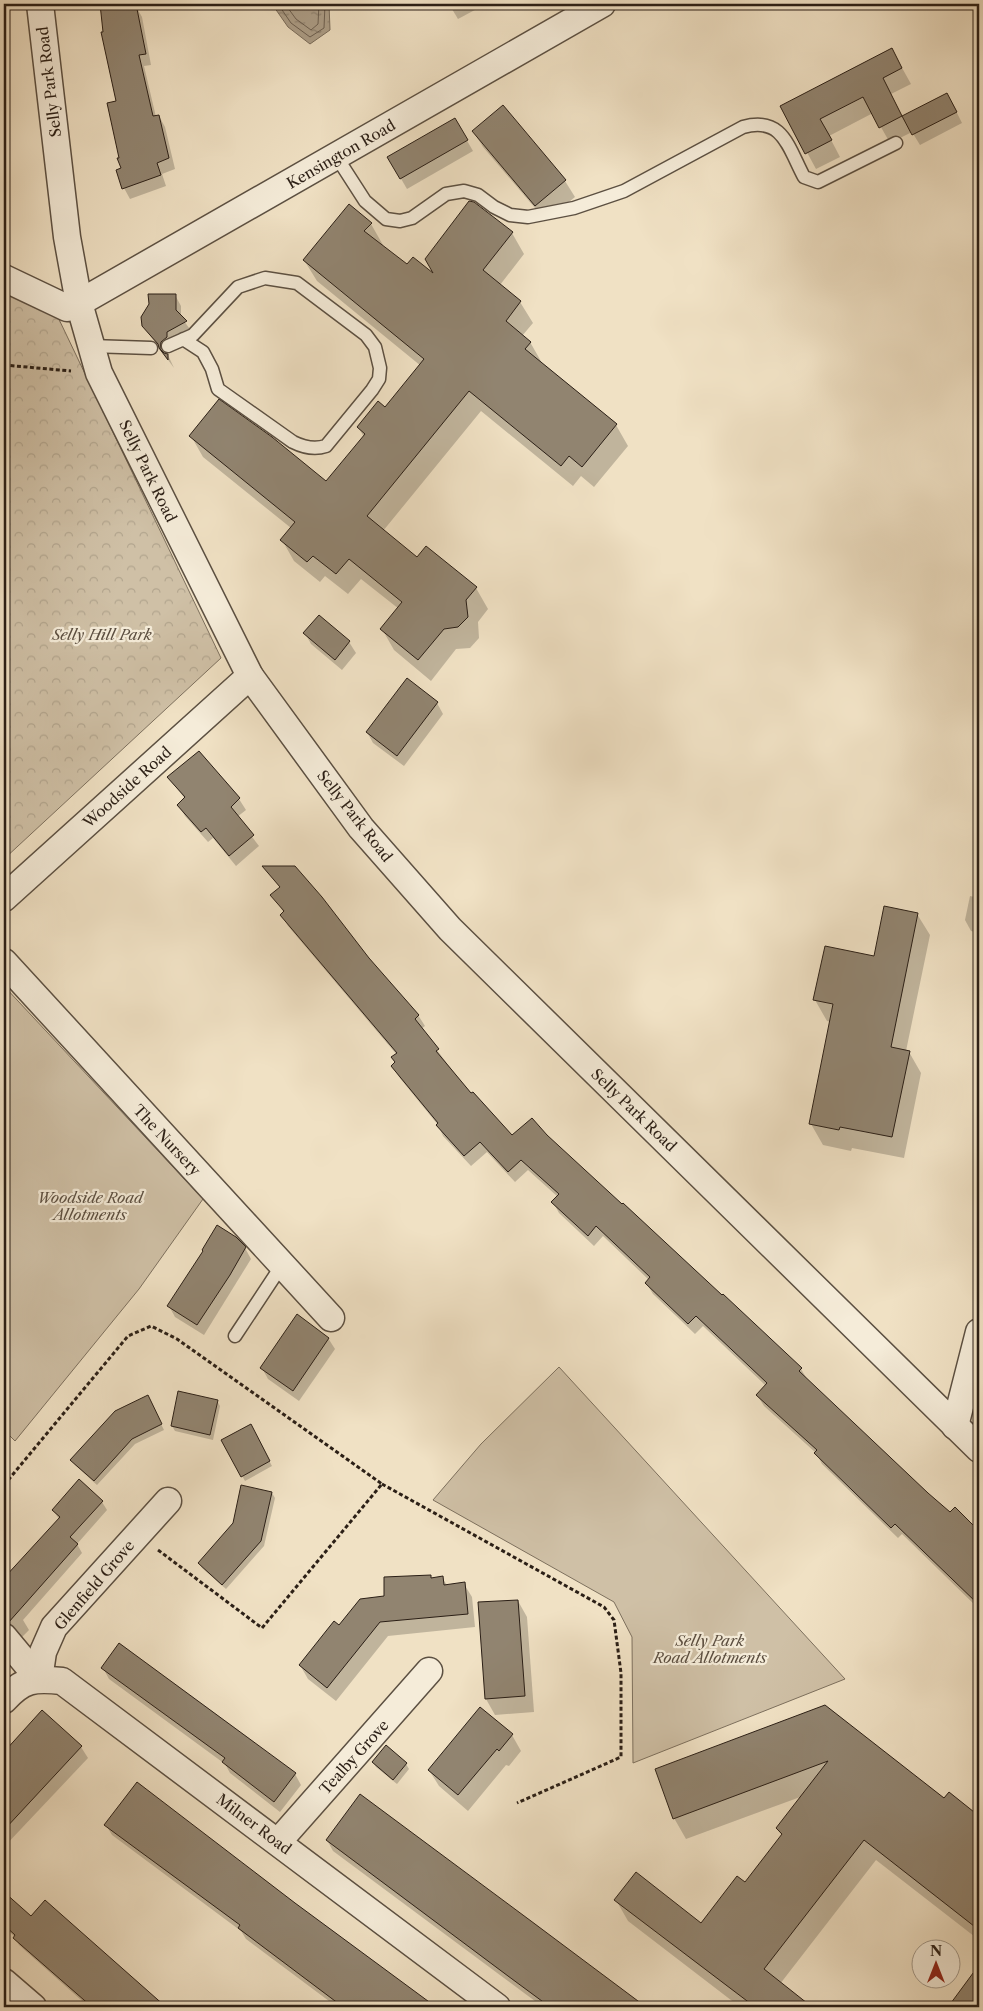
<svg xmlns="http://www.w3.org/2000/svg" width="983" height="2011" font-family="'Libre Caslon Text',serif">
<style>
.green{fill:#cfc0a6;stroke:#7d705e}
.park{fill:url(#park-crowns);stroke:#7d705e}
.water{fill:url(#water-ripples);stroke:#796c5b}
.shadow{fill:#0003}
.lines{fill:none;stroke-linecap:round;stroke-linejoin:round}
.shore{stroke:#6c5f50;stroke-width:1}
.building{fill:#918470;stroke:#2b1f16}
.service-casing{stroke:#5c5042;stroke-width:15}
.minor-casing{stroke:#5c5042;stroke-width:29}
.path{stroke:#2b1f16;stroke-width:3;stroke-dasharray:4 2.5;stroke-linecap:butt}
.service{stroke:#f5ecd9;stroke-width:12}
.minor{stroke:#f5ecd9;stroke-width:26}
.labels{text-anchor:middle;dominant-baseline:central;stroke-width:4.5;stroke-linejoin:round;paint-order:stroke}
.street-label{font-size:15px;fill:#2b1f16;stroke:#f5ecd9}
.park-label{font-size:15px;font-style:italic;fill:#5c4f41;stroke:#f5ecd9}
</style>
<defs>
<pattern id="park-crowns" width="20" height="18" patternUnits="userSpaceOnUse" patternTransform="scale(1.25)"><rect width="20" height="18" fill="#cfc0a6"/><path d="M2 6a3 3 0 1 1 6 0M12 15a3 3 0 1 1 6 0" fill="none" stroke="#b2a58e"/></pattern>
<pattern id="water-ripples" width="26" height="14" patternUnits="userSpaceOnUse" patternTransform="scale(1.25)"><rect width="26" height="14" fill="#ad9f89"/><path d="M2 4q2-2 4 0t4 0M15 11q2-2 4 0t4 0" fill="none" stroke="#8d816f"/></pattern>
</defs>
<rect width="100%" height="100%" fill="#f0e1c4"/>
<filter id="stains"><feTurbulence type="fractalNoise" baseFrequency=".004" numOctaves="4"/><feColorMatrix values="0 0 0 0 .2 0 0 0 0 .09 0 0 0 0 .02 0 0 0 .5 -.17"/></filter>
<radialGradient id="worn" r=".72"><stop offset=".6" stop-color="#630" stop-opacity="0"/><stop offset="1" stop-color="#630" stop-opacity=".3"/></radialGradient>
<g class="green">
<polygon points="4,986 203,1199 139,1289 15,1441 4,1430"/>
<polygon points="559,1367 845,1679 633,1763 632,1637 614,1602 433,1500 481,1444"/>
</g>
<polygon class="park" points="4,288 55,311 221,658 4,859"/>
<polygon class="water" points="272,4 329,4 330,30 310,44 288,27"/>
<g class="shadow">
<polygon points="101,4 137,4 138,10 142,17 151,65 144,66 156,117 159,116 165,127 175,169 162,174 166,186 130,199 124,188 118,102"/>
<polygon points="449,4 486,4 458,19"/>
<polygon points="901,66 911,84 891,94 903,117 953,105 962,123 920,145 912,132 890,143 873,113 829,136 840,157 816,169 782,106"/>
<polygon points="503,106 565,181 575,197 546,221 483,147 473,131"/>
<polygon points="455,120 473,151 407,189 389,158"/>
<polygon points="371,224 383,245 381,246 407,266 436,277 512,233 524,254 500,285 520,302 533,323 522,336 530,342 542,363 616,425 628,446 594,487 581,476 573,486 481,411 383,531 418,559 476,588 488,609 478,622 479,638 470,648 456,649 431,681 394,650 382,629 399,609 361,579 348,594 325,576 320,582 294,561 282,540 291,528 203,457 191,436 326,483 364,437 358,427 385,408 421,366 317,281 304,260"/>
<polygon points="175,295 181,306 181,317 192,332 167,353 174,368 143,326"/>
<polygon points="305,633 349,642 356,653 342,670 311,644"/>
<polygon points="437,703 443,714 404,766 373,743 367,732"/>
<polygon points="198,752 239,799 246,810 237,817 259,846 236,866 213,838 208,842 185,816 178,805 185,799 169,778"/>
<polygon points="265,867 368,959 418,1015 425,1026 421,1029 471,1095 512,1137 546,1136 801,1369 807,1379 950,1514 952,1512 979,1538 979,1609 902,1534 898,1538 822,1464 816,1453 764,1406 757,1395 766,1386 703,1326 695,1334 653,1294 646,1283 649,1280 603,1236 594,1246 559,1213 553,1202 558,1197 528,1170 515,1182 487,1152 471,1166 443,1136 438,1125 399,1077 392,1066 396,1063 397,1055 288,926 282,915 284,913 272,895 280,888"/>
<polygon points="970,896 979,898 979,933 971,931 965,920"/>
<polygon points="917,914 930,935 906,1051 909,1052 921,1073 904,1158 852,1148 851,1151 823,1145 811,1124 831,1022 827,1021 815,1000 875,957"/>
<polygon points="245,1248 251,1259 204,1335 175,1317 169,1306"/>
<polygon points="328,1338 335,1349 299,1401 268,1379 262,1368"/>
<polygon points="217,1401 220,1406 213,1440 175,1431 172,1426"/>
<polygon points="150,1402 164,1430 135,1444 97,1485 75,1465 72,1460"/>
<polygon points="250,1426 272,1466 245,1481 223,1441"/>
<polygon points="272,1493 275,1498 264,1546 226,1589 202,1568 199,1563"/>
<polygon points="102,1502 107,1510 77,1544 82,1553 23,1620 29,1630 22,1637 15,1631 4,1632 4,1580 59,1519 53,1510"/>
<polygon points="430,1576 432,1579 442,1578 447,1585 464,1584 472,1597 475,1627 388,1636 336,1701 308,1679 300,1665 339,1627 385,1597"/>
<polygon points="518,1601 527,1617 534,1712 495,1715 486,1699"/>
<polygon points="120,1644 295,1774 301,1785 280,1812 230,1773 225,1764 109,1679 103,1668"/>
<polygon points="825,1707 944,1800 973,1813 979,1805 979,1940 876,1860 780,1984 810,2007 740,2007 628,1921 616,1900 701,1924 745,1883 782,1836 777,1829 803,1796 686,1839 674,1818"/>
<polygon points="42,1712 81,1747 88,1758 4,1847 4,1754"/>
<polygon points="512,1735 521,1751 509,1766 506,1765 468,1811 439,1786 429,1770"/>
<polygon points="386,1747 406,1764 409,1769 397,1784 376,1767 373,1762"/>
<polygon points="360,1796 644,2007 543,2007 333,1851 327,1840"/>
<polygon points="106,1825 294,1904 433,2007 337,2007 246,1939 241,1931 112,1835"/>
<polygon points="4,1893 32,1918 45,1902 164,2007 89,2007 19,1945 15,1937 4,1927"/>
</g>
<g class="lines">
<g class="shore">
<polyline points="278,4 291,23 310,37 324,28 325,4"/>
<polyline points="285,4 296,19 311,30 318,24 319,4"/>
</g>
</g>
<g class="building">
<polygon points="100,4 136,4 146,54 139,55 153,116 159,115 169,158 157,163 161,175 122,189 116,170 121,168 117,158 119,158 107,103 116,101 101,32 103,32"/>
<polygon points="892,48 902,68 883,78 902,116 879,128 863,97 820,119 832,140 805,154 780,106"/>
<polygon points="947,93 957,112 912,135 902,116"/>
<polygon points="503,105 566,180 535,206 472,131"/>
<polygon points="455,118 468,140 400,179 387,157"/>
<polygon points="469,201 474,202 513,232 483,270 521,301 506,321 531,342 525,349 617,424 582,467 569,456 561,466 469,391 367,516 417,557 426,546 477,587 466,600 468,617 458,627 444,629 418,660 380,629 402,602 349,559 336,574 313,556 307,562 280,540 295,522 189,436 219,399 272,437 326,481 365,434 357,427 378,401 385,407 424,359 303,260 349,204 372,223 364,231 407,264 413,257 433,273 425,259"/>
<polygon points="148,294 176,294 176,310 187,321 167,332 167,337 161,342 160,349 164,353 168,354 168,360 159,348 158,344 142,326 141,317 149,304"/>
<polygon points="319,615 350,641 335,660 303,633"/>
<polygon points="407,678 438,702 397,756 366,732"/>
<polygon points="199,751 240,798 231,807 254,835 229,856 206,828 201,832 177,805 185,797 167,777"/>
<polygon points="262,866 295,866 322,897 369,958 419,1015 415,1019 439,1049 436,1051 471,1093 473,1092 512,1135 532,1118 547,1135 622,1204 623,1203 722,1295 723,1294 802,1368 799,1371 928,1493 950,1512 955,1507 979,1531 979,1605 895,1524 891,1528 814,1453 817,1450 756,1395 767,1383 696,1316 688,1324 645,1283 650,1277 596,1226 588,1236 551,1202 559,1194 521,1160 508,1172 480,1142 464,1156 436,1125 438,1123 391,1066 395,1062 391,1057 397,1053 280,915 284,911 270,895 280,887"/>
<polygon points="884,906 918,913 891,1047 910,1051 892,1137 840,1127 839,1130 809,1124 833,1004 813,1000 825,946 874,956"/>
<polygon points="217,1225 236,1237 246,1247 230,1275 197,1325 167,1306 203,1251 202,1250"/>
<polygon points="297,1314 329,1338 293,1391 260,1368"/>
<polygon points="178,1391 218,1400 210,1435 171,1426"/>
<polygon points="148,1395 162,1424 132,1439 94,1481 70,1460 115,1411"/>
<polygon points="251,1424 270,1461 241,1477 221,1440"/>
<polygon points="79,1479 103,1501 70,1537 78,1544 8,1623 4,1622 4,1578 60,1517 52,1510"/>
<polygon points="241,1485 272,1492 261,1541 222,1585 198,1563 233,1523"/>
<polygon points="431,1575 431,1578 443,1576 444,1585 465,1582 468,1614 380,1622 327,1688 299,1665 334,1621 339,1625 360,1599 384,1596 384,1577"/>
<polygon points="518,1600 525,1696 485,1699 478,1602"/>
<polygon points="119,1643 296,1773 274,1802 222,1762 225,1758 101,1668"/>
<polygon points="825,1705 944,1798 949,1792 979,1816 979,1930 864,1840 764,1969 812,2007 755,2007 614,1900 636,1872 701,1923 737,1876 745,1882 782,1834 776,1828 828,1761 673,1819 655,1769"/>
<polygon points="480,1707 513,1734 499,1751 497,1749 458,1795 428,1770"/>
<polygon points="42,1710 82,1746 4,1830 4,1752"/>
<polygon points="386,1745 407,1763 393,1780 372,1762"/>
<polygon points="137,1782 295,1903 436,2007 343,2007 238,1928 240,1925 104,1825"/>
<polygon points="360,1794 531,1921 646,2007 550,2007 508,1976 326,1840"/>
<polygon points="4,1892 31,1916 45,1900 166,2007 92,2007 13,1938 15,1935 4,1925"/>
<polygon points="979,1965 979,2007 948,2007"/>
</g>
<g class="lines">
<defs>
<g id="service">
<path d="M 336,156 L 365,201 L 386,219 L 400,221 L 412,218 L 446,194 L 464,191 L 478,195 L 494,207 L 510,215 L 528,217 L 574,208 L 624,191 L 743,127 C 783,116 788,147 804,177 L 818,182 L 896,143"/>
<polyline points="91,346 151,348"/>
<path d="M 168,346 L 193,335 L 238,287 L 265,278 L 297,283 L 366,335 L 375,347 L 380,368 L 379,379 L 372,390 L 326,446 C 314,450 303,447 293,442 L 218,389 L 212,369 L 203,352 L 183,339"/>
<polyline points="235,1336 282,1265"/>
</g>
<g id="minor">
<polyline points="40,4 67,237 79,303 99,373 250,676 361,828 450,929 979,1449"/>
<polyline points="4,278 67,308 79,303 602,4"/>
<polyline points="4,898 250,676"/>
<polyline points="4,962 331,1318"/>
<polyline points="955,1426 979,1332"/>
<polyline points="4,1637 39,1679"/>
<polyline points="39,1679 43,1652 54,1627 168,1501"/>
<path d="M 4,1700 C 23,1679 34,1678 62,1681 L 497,2007"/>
<polyline points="278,1842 429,1671"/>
<polyline points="4,1982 33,2007"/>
</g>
</defs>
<use href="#service" class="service-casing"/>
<use href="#minor" class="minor-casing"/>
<g class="path">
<polyline points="4,365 71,371"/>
<polyline points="382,1484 604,1607 614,1620 621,1673 621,1757 517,1803"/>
<polyline points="4,1485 128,1336 151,1326 177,1339 382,1484 262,1628 158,1550"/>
</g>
<use href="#service" class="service"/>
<use href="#minor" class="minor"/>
</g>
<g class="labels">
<g class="street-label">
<text transform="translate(49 82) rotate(-97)">Selly Park Road</text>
<text transform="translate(341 154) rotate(-30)">Kensington Road</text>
<text transform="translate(148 471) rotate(64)">Selly Park Road</text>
<text transform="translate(127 787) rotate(-42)">Woodside Road</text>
<text transform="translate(355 816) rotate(52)">Selly Park Road</text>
<text transform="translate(634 1110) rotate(44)">Selly Park Road</text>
<text transform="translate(167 1140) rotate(47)">The Nursery</text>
<text transform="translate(94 1585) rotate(-49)">Glenfield Grove</text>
<text transform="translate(354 1757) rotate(-48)">Tealby Grove</text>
<text transform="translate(254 1824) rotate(37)">Milner Road</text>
</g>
<g class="park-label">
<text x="102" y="634">Selly Hill Park</text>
<text x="90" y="1197">Woodside Road<tspan x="90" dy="17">Allotments</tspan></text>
<text x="710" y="1640">Selly Park<tspan x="710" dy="17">Road Allotments</tspan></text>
</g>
</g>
<rect width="983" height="2011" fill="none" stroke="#f0e1c4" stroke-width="20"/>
<rect x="5" y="5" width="973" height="2001" fill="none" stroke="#2b1f16" stroke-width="2.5"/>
<rect x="10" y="10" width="963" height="1991" fill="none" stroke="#2b1f16"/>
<g transform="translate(936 1964)"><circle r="24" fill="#f5ecd9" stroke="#a49a8b"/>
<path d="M0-4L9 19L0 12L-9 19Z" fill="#8f2418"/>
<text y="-8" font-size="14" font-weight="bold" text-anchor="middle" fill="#2b1f16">N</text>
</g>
<rect width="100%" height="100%" filter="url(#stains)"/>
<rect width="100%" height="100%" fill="url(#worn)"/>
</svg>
